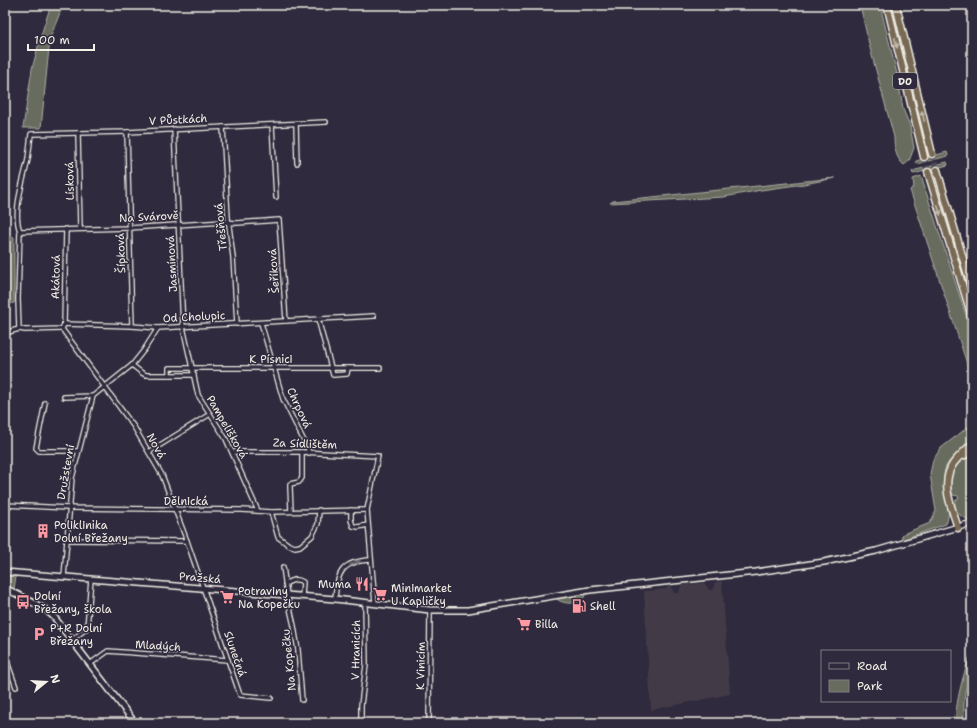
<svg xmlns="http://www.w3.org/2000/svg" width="977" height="728" font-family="'Shantell Sans',sans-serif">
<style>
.built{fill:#423a47}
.green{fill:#686c5f;stroke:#aeaea4}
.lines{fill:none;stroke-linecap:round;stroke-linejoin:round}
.highway-tunnel{stroke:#4d4857;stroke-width:6;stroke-dasharray:6 3;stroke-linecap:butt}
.street-casing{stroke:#f4f1e8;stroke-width:6}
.secondary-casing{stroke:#f4f1e8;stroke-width:8}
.highway-casing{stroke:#f4f1e8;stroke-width:9}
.street{stroke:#2f2a3d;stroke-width:3.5}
.secondary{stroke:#2f2a3d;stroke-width:5}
.highway{stroke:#786954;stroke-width:6}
.oneway{fill:#c2bbad}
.oneway2{fill:#747079}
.labels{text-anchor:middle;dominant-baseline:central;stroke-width:3;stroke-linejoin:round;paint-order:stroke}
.shield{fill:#2f2a3d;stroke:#b9b5b5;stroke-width:1}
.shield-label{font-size:10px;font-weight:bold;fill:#f4f1e8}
.street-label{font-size:11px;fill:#f4f1e8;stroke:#2f2a3d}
.poi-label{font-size:11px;fill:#f4f1e8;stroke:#2f2a3d;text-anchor:start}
</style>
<rect width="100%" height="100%" fill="#2f2a3d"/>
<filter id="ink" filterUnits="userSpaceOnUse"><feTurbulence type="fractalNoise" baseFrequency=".025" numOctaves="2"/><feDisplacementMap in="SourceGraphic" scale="8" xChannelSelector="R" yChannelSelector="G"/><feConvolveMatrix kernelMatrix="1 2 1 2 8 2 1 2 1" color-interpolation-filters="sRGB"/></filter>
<g filter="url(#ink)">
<polygon class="built" points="722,581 730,694 651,710 644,591 666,589 668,585 670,585 674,593 679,593 681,585 705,583 709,590 713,590 715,582"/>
<g class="green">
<polygon points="51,5 63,5 50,38 41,128 23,128 32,69 42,32"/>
<path d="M 860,5 L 880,5 L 898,78 L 903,109 L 910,126 L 914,148 L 909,161 L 904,165 C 896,159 894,147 894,137 L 870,48 Z"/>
<polygon points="947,152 948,156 917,164 916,161"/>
<polygon points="947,162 948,165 913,174 912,171"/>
<polygon points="921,176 972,334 972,379 910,190 914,187 913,179"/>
<polygon points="835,178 804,184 761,190 724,197 610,203 613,201"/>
<polygon points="5,237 14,237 14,303 5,304"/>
<path d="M 972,424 L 972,438 C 966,448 948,458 945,469 C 940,488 954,506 946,524 L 901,540 L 903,534 L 930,523 L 936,511 L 930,474 L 933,460 L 941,448 Z"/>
<path d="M 972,455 L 972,519 C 962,520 953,511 955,501 L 959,498 L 958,496 L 953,495 C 944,480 957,460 972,455 Z"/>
<polygon points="5,575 16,576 14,589 5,584"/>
<path d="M 586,593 C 583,605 566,605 558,600 L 557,598 Z"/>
<path d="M 972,651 L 972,674 L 965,692 L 964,703 L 964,723 L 956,723 C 954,707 965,667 972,651 Z"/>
</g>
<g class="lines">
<g class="highway-tunnel">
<polyline points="932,154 937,170"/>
<polyline points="924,157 928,172"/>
</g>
<defs>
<g id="street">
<polyline points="296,124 297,163"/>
<polyline points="272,125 276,197"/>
<polyline points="223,127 228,218 233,257 237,324"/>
<polyline points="174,129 183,327 198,395 226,439 258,511"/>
<polyline points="127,132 132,326"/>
<polyline points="78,133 80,229"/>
<polyline points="20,231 129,228 224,222 237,223 279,220 286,321"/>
<polyline points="318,319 333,375 347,374 348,368"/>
<polyline points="261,323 283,399 307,447 309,453"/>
<polyline points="64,324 66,229"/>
<path d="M 19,329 L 18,299 L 20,231 C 12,212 24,179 28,159 C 29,151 30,143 31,134 L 127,132 L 326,122"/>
<polyline points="19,329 25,330 62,329 64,324 132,326 158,328 374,316"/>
<polyline points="62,329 134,427 162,475 187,541 240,695 271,698"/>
<polyline points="5,333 19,329"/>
<polyline points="132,365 142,373 146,375 169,375 169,368 380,368"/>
<polyline points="169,375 194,375"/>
<polyline points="64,397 93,396 132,365 144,350 158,328"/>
<polyline points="45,403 36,448 39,451 78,451"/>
<polyline points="149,452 210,414"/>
<polyline points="232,452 302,452 378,456 367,510 375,603"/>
<polyline points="5,505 68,508 242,510 271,512 367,510"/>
<polyline points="351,510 351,520 353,526 358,527 368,525"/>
<polyline points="291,511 290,487 290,484 299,482 302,478 302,452"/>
<polyline points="271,512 278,537 289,545 295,547 300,546 312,536 318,524 319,510"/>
<polyline points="66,540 187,541"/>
<polyline points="283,567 287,595 294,626 298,650 302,700"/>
<polyline points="64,577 72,478 93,396"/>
<path d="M 285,584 C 292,580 296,578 303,582 L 302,596"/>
<path d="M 335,599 C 337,572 342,561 371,560"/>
<polyline points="72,640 87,628 91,579"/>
<polyline points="5,656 16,687"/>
<polyline points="90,664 108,651 228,660"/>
<polyline points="361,723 361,705 366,665 365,602"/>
<polyline points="429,723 430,610"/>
</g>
<g id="secondary">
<polyline points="5,572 335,599 430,610 468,610 590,590 756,572 824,562 876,551 972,523"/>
<polyline points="5,588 45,609 54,617 135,723"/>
</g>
<g id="highway">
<polyline points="887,5 924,157"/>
<polyline points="896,5 932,154"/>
<polyline points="937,170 972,289"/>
<polyline points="928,172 972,317"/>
<polyline points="962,456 972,452"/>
<path d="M 958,528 C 952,508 940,484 953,464 C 958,457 966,450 972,444"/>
</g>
</defs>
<use href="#street" class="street-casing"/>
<use href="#secondary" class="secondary-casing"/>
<use href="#highway" class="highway-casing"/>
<use href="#street" class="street"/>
<use href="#secondary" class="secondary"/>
<use href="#highway" class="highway"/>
</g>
<defs><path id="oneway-solid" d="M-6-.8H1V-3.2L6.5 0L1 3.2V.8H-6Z"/></defs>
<g class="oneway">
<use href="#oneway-solid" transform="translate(896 43) rotate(77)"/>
<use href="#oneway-solid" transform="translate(923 116) rotate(-104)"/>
<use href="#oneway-solid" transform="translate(939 210) rotate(74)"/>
</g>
<use class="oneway2" href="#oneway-solid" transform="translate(355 563) rotate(-20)"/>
</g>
<defs>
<symbol id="building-bare" viewBox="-9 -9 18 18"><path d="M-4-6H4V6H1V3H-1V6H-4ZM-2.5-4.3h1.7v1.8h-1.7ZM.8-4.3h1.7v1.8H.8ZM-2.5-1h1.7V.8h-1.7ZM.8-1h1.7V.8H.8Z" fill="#ff9aa2" stroke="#2f2a3d" stroke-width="2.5" paint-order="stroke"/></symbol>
<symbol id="restaurant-bare" viewBox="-9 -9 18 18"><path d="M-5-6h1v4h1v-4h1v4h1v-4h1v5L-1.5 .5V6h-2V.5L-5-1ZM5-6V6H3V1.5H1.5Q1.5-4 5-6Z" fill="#ff9aa2" stroke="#2f2a3d" stroke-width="2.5" paint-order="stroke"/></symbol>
<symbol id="supermarket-bare" viewBox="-9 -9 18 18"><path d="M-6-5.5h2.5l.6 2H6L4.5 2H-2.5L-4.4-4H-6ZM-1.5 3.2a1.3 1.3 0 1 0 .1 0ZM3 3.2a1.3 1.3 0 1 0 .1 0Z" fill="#ff9aa2" stroke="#2f2a3d" stroke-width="2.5" paint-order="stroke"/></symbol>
<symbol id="bus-bare" viewBox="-9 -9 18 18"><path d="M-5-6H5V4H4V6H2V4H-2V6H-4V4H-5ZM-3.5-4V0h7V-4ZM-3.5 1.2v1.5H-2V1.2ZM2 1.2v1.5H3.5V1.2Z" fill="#ff9aa2" stroke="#2f2a3d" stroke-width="2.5" paint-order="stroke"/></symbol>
<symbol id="fuel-bare" viewBox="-9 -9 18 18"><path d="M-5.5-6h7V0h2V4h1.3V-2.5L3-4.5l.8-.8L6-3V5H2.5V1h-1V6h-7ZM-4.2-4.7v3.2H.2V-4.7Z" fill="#ff9aa2" stroke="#2f2a3d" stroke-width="2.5" paint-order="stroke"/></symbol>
<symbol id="parking-bare" viewBox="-9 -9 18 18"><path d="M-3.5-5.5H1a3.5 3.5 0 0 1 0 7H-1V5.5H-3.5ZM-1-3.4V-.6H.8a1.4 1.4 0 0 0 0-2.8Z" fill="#ff9aa2" stroke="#2f2a3d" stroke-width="2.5" paint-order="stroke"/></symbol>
</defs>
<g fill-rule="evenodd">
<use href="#building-bare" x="33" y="521" width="20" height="20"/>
<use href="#restaurant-bare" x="352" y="574" width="20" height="20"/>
<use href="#supermarket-bare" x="370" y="584" width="20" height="20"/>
<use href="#supermarket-bare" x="217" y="587" width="20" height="20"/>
<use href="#bus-bare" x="13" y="592" width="20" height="20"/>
<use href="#fuel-bare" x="569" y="596" width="20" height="20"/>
<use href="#supermarket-bare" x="514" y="614" width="20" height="20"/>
<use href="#parking-bare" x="29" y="624" width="20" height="20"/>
</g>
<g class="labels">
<rect class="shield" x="893" y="73" width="24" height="16" rx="3"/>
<g class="shield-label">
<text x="905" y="81">D0</text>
</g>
<g class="street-label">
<text transform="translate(178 120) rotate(-3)">V Půstkách</text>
<text transform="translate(70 181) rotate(-91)">Lísková</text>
<text transform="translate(149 217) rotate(-3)">Na Svárově</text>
<text transform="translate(221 227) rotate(-96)">Třešňová</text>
<text transform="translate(121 253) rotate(-92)">Šípková</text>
<text transform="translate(172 264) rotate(-93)">Jasmínová</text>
<text transform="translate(274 271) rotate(-94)">Šeříková</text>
<text transform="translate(56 277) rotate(-89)">Akátová</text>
<text transform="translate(194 317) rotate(-3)">Od Cholupic</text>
<text x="271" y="359">K Písnici</text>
<text transform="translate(299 408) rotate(65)">Chrpová</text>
<text transform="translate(227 427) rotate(60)">Pampelišková</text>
<text transform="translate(305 444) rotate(2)">Za Sídlištěm</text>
<text transform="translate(156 446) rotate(60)">Nová</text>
<text transform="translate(66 472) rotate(-80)">Družstevní</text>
<text x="186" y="501">Dělnická</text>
<text transform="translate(200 578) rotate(5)">Pražská</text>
<text transform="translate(158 646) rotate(4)">Mladých</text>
<text transform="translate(356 650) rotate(-89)">V Hranicích</text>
<text transform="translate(235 654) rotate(71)">Slunečná</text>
<text transform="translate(289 660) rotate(-96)">Na Kopečku</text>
<text transform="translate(421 666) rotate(-89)">K Vinicím</text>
</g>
<g class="poi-label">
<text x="54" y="525">Poliklinika<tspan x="54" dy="13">Dolní Břežany</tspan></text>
<text x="351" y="584" text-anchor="end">Muma</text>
<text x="391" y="588">Minimarket<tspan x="391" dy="13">U Kapličky</tspan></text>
<text x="238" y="591">Potraviny<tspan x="238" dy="13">Na Kopečku</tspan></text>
<text x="34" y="596">Dolní<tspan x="34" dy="13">Břežany, škola</tspan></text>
<text x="590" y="606">Shell</text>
<text x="535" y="624">Billa</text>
<text x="50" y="628">P+R Dolní<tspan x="50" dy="13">Břežany</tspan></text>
</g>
</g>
<rect width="977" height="728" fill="none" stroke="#2f2a3d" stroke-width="20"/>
<rect x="10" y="10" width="957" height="708" fill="none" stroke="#f4f1e8" stroke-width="1.5" filter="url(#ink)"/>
<rect x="821" y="650" width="130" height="52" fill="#2f2a3d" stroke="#7e7a81"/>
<rect x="829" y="663" width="20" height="6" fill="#2f2a3d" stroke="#7e7a81"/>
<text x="857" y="670" font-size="12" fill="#f4f1e8">Road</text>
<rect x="829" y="680" width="20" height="12" fill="#686c5f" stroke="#7e7a81"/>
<text x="857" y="690" font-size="12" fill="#f4f1e8">Park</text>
<g transform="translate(46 682) rotate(72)" stroke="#2f2a3d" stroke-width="3" paint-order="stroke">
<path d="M0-3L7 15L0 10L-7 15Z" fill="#f4f1e8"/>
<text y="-6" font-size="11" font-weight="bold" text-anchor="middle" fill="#f4f1e8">N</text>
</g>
<path d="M28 44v6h66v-6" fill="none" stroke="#f4f1e8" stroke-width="2"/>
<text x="34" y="44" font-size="12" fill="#f4f1e8" stroke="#2f2a3d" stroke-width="3" paint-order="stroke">100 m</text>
</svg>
